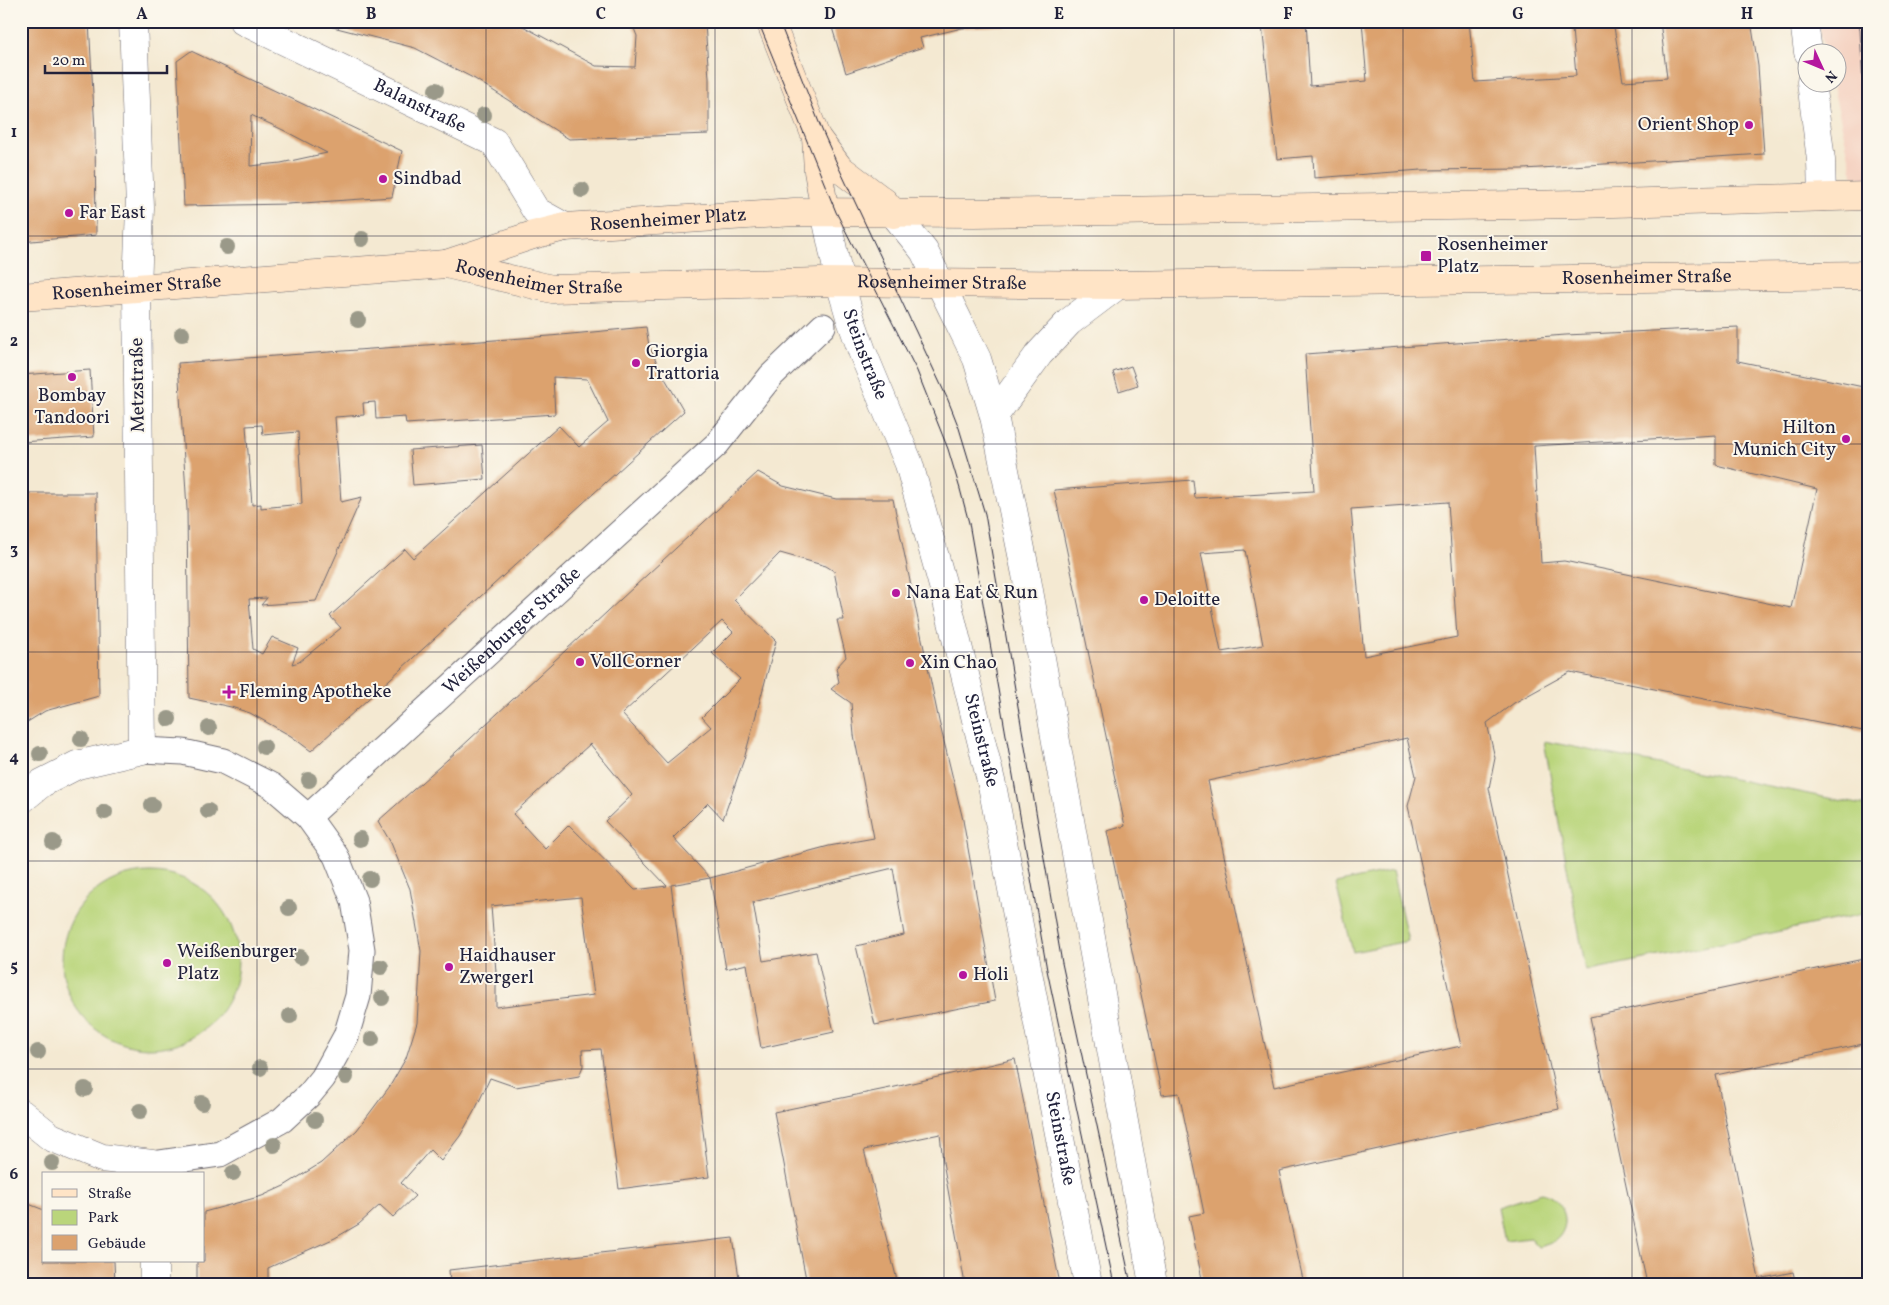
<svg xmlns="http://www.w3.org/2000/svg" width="1889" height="1305" font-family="Vollkorn,serif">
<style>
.built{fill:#f5d3c2}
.green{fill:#bad57b;stroke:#6e7c5b}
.building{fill:#dca26e;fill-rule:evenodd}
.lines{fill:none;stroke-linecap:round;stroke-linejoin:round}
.pedestrian-casing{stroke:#6c6870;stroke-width:27}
.minor-casing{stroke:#6c6870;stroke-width:29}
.tertiary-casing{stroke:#6c6870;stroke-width:29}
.secondary-casing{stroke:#6c6870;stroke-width:29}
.pedestrian{stroke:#fff;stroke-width:25}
.minor{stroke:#fff;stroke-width:28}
.tertiary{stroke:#fff;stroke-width:28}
.secondary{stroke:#ffe4c6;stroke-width:28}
.tram{stroke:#22223b;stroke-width:1}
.tree{fill:#9a9989}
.grid{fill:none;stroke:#22223b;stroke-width:1;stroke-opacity:0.55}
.poi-dot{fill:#b5179e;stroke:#fbf7ec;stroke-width:2}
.labels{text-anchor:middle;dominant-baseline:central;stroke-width:4;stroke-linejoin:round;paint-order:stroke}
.street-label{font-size:19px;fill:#22223b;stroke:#fbf7ec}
.poi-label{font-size:19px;fill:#22223b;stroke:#fbf7ec;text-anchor:start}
.neatline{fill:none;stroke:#22223b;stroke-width:2}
.grid-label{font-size:16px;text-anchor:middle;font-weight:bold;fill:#22223b}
</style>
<rect width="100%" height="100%" fill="#fbf7ec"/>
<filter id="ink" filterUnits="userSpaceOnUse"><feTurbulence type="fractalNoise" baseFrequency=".02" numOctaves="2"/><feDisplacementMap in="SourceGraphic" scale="10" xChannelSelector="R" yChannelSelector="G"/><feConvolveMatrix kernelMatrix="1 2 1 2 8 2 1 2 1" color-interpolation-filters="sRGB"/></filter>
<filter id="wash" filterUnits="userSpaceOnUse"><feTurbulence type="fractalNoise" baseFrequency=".0096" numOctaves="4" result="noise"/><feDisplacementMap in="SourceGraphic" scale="20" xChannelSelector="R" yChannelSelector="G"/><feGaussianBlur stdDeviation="1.12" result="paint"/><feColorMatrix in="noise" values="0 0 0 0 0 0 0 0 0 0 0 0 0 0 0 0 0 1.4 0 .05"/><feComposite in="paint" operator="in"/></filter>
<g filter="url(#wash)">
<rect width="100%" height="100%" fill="#f4e9d2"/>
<polygon class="built" points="1818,21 1868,21 1868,178 1854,178 1832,83 1836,82 1836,52 1825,52"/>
<g class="green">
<polygon points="1544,741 1868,806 1868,913 1586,971"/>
<polygon points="1392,871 1408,941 1353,952 1336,883"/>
<circle cx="150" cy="960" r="88"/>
<path d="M 1542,1193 C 1561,1198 1573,1220 1559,1237 C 1554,1243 1546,1245 1538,1247 L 1530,1238 L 1505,1241 L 1498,1207 Z"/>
</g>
<g id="blocks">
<g class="building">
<polygon points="21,21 89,21 95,131 96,235 21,242"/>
<polygon points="320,21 523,21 521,25 596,66 635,67 637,36 631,21 710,21 705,24 709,78 709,134 569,139 475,79 415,48 329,26"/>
<polygon points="830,21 1045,21 1045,23 962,28 920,38 923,47 846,73"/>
<polygon points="1160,21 1306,21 1310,86 1367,81 1362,21 1469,21 1475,82 1576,76 1572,29 1565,21 1613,21 1623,81 1667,78 1660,21 1751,21 1758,66 1764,154 1524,169 1421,170 1314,178 1313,156 1277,159 1262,26 1160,23"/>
<polygon points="1858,21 1868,21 1868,147 1866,147 1860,30"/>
<path d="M 191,51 L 402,151 L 392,197 L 288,204 L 184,206 L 177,61 ZM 251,115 L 283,130 L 327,153 L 281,163 L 250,166 Z"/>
<path d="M 646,327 L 649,346 L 663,375 L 684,411 L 311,751 L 291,736 L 250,713 L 231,707 L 189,698 L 187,509 L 178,363 L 550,336 ZM 553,377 L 587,379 L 608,422 L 579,447 L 559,426 L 413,558 L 405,549 L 330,616 L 341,628 L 299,662 L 292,664 L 298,648 L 272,637 L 262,654 L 253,649 L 249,599 L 267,598 L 261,605 L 316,601 L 362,497 L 341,502 L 335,417 L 364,415 L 363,403 L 375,402 L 376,419 L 405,417 L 406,424 L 555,414 ZM 262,425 L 263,435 L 298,432 L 302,504 L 261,508 L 261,504 L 252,505 L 246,426 Z"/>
<path d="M 1738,327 L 1738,361 L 1868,388 L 1868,732 L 1570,672 L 1514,703 L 1487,723 L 1495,758 L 1489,788 L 1559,1109 L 1279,1171 L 1304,1284 L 1203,1284 L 1189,1216 L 1204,1213 L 1179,1093 L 1162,1095 L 1107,831 L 1125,826 L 1054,490 L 1193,480 L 1195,498 L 1314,491 L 1305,354 L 1566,335 ZM 1716,435 L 1716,465 L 1817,489 L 1791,608 L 1564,561 L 1541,563 L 1534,446 ZM 1448,502 L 1457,637 L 1364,656 L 1351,509 ZM 1245,550 L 1263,645 L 1221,652 L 1201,553 ZM 1407,738 L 1416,776 L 1408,806 L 1461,1046 L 1274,1087 L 1208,781 Z"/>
<polygon points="1131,366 1138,385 1119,391 1113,372"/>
<polygon points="90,370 94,437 21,442 21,375"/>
<polygon points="482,445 485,479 413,485 410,450"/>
<path d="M 758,472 L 783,486 L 836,499 L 893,499 L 939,721 L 963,820 L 995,1001 L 875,1025 L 856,946 L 904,935 L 893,868 L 753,902 L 763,961 L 816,952 L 834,1032 L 761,1048 L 747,964 L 726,969 L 710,878 L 671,885 L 709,1177 L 619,1189 L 601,1049 L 582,1050 L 583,1066 L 579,1076 L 516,1087 L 490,1078 L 476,1108 L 460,1136 L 441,1161 L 430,1150 L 401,1183 L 415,1196 L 393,1217 L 380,1205 L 359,1224 L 335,1238 L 268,1268 L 268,1284 L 197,1284 L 197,1261 L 204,1261 L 204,1212 L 262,1196 L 284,1186 L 321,1163 L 357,1130 L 390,1086 L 406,1058 L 417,1023 L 421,951 L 410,889 L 391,843 L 378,821 L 456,752 ZM 780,553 L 826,566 L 834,571 L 844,620 L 837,620 L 846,657 L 836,668 L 839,682 L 831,689 L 851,703 L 854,735 L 874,838 L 829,846 L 710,878 L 673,838 L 708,803 L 723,819 L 744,759 L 776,641 L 734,600 ZM 722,621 L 733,632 L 712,653 L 740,679 L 702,717 L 711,727 L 667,763 L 622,714 ZM 590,744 L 632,795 L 605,821 L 667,886 L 635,890 L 569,825 L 545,849 L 513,814 ZM 581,897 L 594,995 L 496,1007 L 496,972 L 491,906 Z"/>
<polygon points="21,493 96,493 99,696 45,711 21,726"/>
<polygon points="1868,958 1868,1043 1716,1075 1759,1279 1793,1272 1796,1284 1647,1284 1590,1017"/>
<polygon points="1015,1059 1060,1284 965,1284 943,1162 940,1134 864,1150 898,1284 807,1284 774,1112 895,1087"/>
<polygon points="21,1201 44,1210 44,1261 114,1261 115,1284 21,1284"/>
<polygon points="733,1238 740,1284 450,1284 449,1270"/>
</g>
</g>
</g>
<g filter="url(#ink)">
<use href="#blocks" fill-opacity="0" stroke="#6c6870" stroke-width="1"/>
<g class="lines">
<defs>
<g id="pedestrian">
<polyline points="142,750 183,752 223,761 272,786 308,817 336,856 354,901 362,950 358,996 346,1036 323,1078 309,1095 282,1120 220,1154 152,1164"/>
<path id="s1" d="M 308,817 L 717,444 L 771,376 L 823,326"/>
</g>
<g id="minor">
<polyline points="1804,21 1808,52"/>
<polyline points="1811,82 1821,160 1822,197"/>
<path id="s2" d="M 825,212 L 840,283 L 850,317 L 862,351 L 909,464 L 945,593 L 992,785 L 1088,1284"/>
<polyline points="894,214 924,251 955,314 977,359 994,416 1026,574 1153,1284"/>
<polyline points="994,416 1039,354 1069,322 1118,285"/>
<polyline points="21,800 42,783 77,765 142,750 137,288 140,208 133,21"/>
<polyline points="21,1113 51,1137 102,1158 152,1164 152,1174"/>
<polyline points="154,1261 154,1284"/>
</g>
<g id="tertiary">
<path id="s3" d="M 243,21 L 494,142 L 536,211 L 565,227"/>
</g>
<g id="secondary">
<polyline points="770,21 816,137 839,168 884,202 894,214"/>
<polyline points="816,137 818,171 825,212"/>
<path id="s4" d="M 446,264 L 533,235 L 565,227 L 794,212 L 975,213 L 1578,204 L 1868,196"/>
<path id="s5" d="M 21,297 L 446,264 L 552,289 L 820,282 L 1118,285 L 1868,275"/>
</g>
</defs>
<use href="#pedestrian" class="pedestrian-casing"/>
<use href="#minor" class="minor-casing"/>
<use href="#tertiary" class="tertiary-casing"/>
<use href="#secondary" class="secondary-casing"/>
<use href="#pedestrian" class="pedestrian"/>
<use href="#minor" class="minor"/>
<use href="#tertiary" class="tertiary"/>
<use href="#secondary" class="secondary"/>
<g class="tram">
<polyline points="758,21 836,212 917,371 948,449 960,489 969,523 1047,970 1114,1284"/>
<polyline points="779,21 822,130 839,168 948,400 959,428 985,514 1062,963 1131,1284"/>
</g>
</g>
<g class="tree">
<circle cx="436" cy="90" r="8"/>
<circle cx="484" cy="115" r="8"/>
<circle cx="582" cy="190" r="8"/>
<circle cx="362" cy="239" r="8"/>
<circle cx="227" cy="247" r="8"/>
<circle cx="358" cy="320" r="8"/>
<circle cx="182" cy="334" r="8"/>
<circle cx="169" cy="719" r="8"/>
<circle cx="209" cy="728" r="8"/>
<circle cx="81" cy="739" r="8"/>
<circle cx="264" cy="747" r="8"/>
<circle cx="40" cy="754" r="8"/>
<circle cx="309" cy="780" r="8"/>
<circle cx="152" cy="805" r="8"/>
<circle cx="208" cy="811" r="8"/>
<circle cx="105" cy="812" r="8"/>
<circle cx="360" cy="839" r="8"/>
<circle cx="53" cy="842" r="8"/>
<circle cx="370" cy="879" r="8"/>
<circle cx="289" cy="908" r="8"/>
<circle cx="300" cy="957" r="8"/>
<circle cx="381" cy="967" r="8"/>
<circle cx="382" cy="998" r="8"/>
<circle cx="290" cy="1016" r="8"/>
<circle cx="372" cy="1039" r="8"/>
<circle cx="38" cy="1052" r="8"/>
<circle cx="260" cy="1068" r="8"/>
<circle cx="346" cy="1077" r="8"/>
<circle cx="85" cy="1089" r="8"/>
<circle cx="202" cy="1103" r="8"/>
<circle cx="140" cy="1111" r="8"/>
<circle cx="315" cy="1120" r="8"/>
<circle cx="274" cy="1145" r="8"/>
<circle cx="52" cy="1163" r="8"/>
<circle cx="233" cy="1173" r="8"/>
</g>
</g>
<path class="grid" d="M 257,21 L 257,1284M 486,21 L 486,1284M 715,21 L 715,1284M 944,21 L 944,1284M 1174,21 L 1174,1284M 1403,21 L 1403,1284M 1632,21 L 1632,1284M 21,236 L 1868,236M 21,444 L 1868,444M 21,652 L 1868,652M 21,861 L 1868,861M 21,1069 L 1868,1069"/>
<g class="poi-dot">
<circle cx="1749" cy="125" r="5"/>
<circle cx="383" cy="179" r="5"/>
<circle cx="69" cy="213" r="5"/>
<rect x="1420" y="250" width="12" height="12" rx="2.5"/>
<circle cx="636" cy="363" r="5"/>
<circle cx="72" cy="377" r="5"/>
<circle cx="1846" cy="439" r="5"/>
<circle cx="896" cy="593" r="5"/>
<circle cx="1144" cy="600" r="5"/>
<circle cx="580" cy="662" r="5"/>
<circle cx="910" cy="663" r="5"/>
<path d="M226.5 684.5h5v5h5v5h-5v5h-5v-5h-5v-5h5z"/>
<circle cx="167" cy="963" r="5"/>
<circle cx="449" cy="967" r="5"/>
<circle cx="963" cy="975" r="5"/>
</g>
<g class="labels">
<g class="street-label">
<text stroke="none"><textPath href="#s3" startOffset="196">Balanstraße</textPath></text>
<text stroke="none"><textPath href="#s4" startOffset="228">Rosenheimer Platz</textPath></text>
<text stroke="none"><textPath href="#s5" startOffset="521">Rosenheimer Straße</textPath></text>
<text stroke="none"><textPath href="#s5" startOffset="1630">Rosenheimer Straße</textPath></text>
<text stroke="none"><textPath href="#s5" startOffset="925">Rosenheimer Straße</textPath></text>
<text stroke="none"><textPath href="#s5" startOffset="116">Rosenheimer Straße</textPath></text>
<text stroke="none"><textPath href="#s2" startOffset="148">Steinstraße</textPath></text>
<text transform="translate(138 385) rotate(-91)">Metzstraße</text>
<text stroke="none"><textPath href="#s1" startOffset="276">Weißenburger Straße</textPath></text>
<text stroke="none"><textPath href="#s2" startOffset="552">Steinstraße</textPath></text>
<text stroke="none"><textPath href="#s2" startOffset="958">Steinstraße</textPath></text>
</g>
<g class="poi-label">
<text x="1739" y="125" text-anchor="end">Orient Shop</text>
<text x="393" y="179">Sindbad</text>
<text x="79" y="213">Far East</text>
<text x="1437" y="245">Rosenheimer<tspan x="1437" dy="22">Platz</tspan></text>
<text x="646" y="352">Giorgia<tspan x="646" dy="22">Trattoria</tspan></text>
<text x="72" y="396" text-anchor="middle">Bombay<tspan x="72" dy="22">Tandoori</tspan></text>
<text x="1836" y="428" text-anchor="end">Hilton<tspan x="1836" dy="22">Munich City</tspan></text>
<text x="906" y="593">Nana Eat &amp; Run</text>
<text x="1154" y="600">Deloitte</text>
<text x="590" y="662">VollCorner</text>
<text x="920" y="663">Xin Chao</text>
<text x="239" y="692">Fleming Apotheke</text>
<text x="177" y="952">Weißenburger<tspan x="177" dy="22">Platz</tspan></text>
<text x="459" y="956">Haidhauser<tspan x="459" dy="22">Zwergerl</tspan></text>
<text x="973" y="975">Holi</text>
</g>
</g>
<rect width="1889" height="1305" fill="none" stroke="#fbf7ec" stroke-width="55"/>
<rect x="42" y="1172" width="162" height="90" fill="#fbf7ec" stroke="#a4a2a5"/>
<rect x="52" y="1189" width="25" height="8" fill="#ffe4c6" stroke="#a4a2a5"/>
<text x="88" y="1198" font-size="15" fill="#22223b">Straße</text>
<rect x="52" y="1210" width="25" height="15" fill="#bad57b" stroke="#a4a2a5"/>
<text x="88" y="1222" font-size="15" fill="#22223b">Park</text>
<rect x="52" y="1235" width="25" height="15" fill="#dca26e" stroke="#a4a2a5"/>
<text x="88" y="1248" font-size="15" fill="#22223b">Gebäude</text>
<g transform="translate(1822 68) rotate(134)"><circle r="24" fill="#fbf7ec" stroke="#a4a2a5"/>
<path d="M0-4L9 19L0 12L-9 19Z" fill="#b5179e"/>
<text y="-8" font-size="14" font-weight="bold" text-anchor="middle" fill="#22223b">N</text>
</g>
<path d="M45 65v8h122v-8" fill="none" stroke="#22223b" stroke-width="2.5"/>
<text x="52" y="65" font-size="15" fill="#22223b" stroke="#fbf7ec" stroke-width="4" paint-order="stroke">20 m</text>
<rect x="28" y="28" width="1834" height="1250" class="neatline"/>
<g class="grid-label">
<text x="142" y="19">A</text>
<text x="371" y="19">B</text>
<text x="601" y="19">C</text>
<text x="830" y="19">D</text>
<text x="1059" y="19">E</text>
<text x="1288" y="19">F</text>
<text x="1518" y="19">G</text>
<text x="1747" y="19">H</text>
<text x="14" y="137">1</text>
<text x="14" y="346">2</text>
<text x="14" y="554">3</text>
<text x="14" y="762">4</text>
<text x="14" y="971">5</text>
<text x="14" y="1179">6</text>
</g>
</svg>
